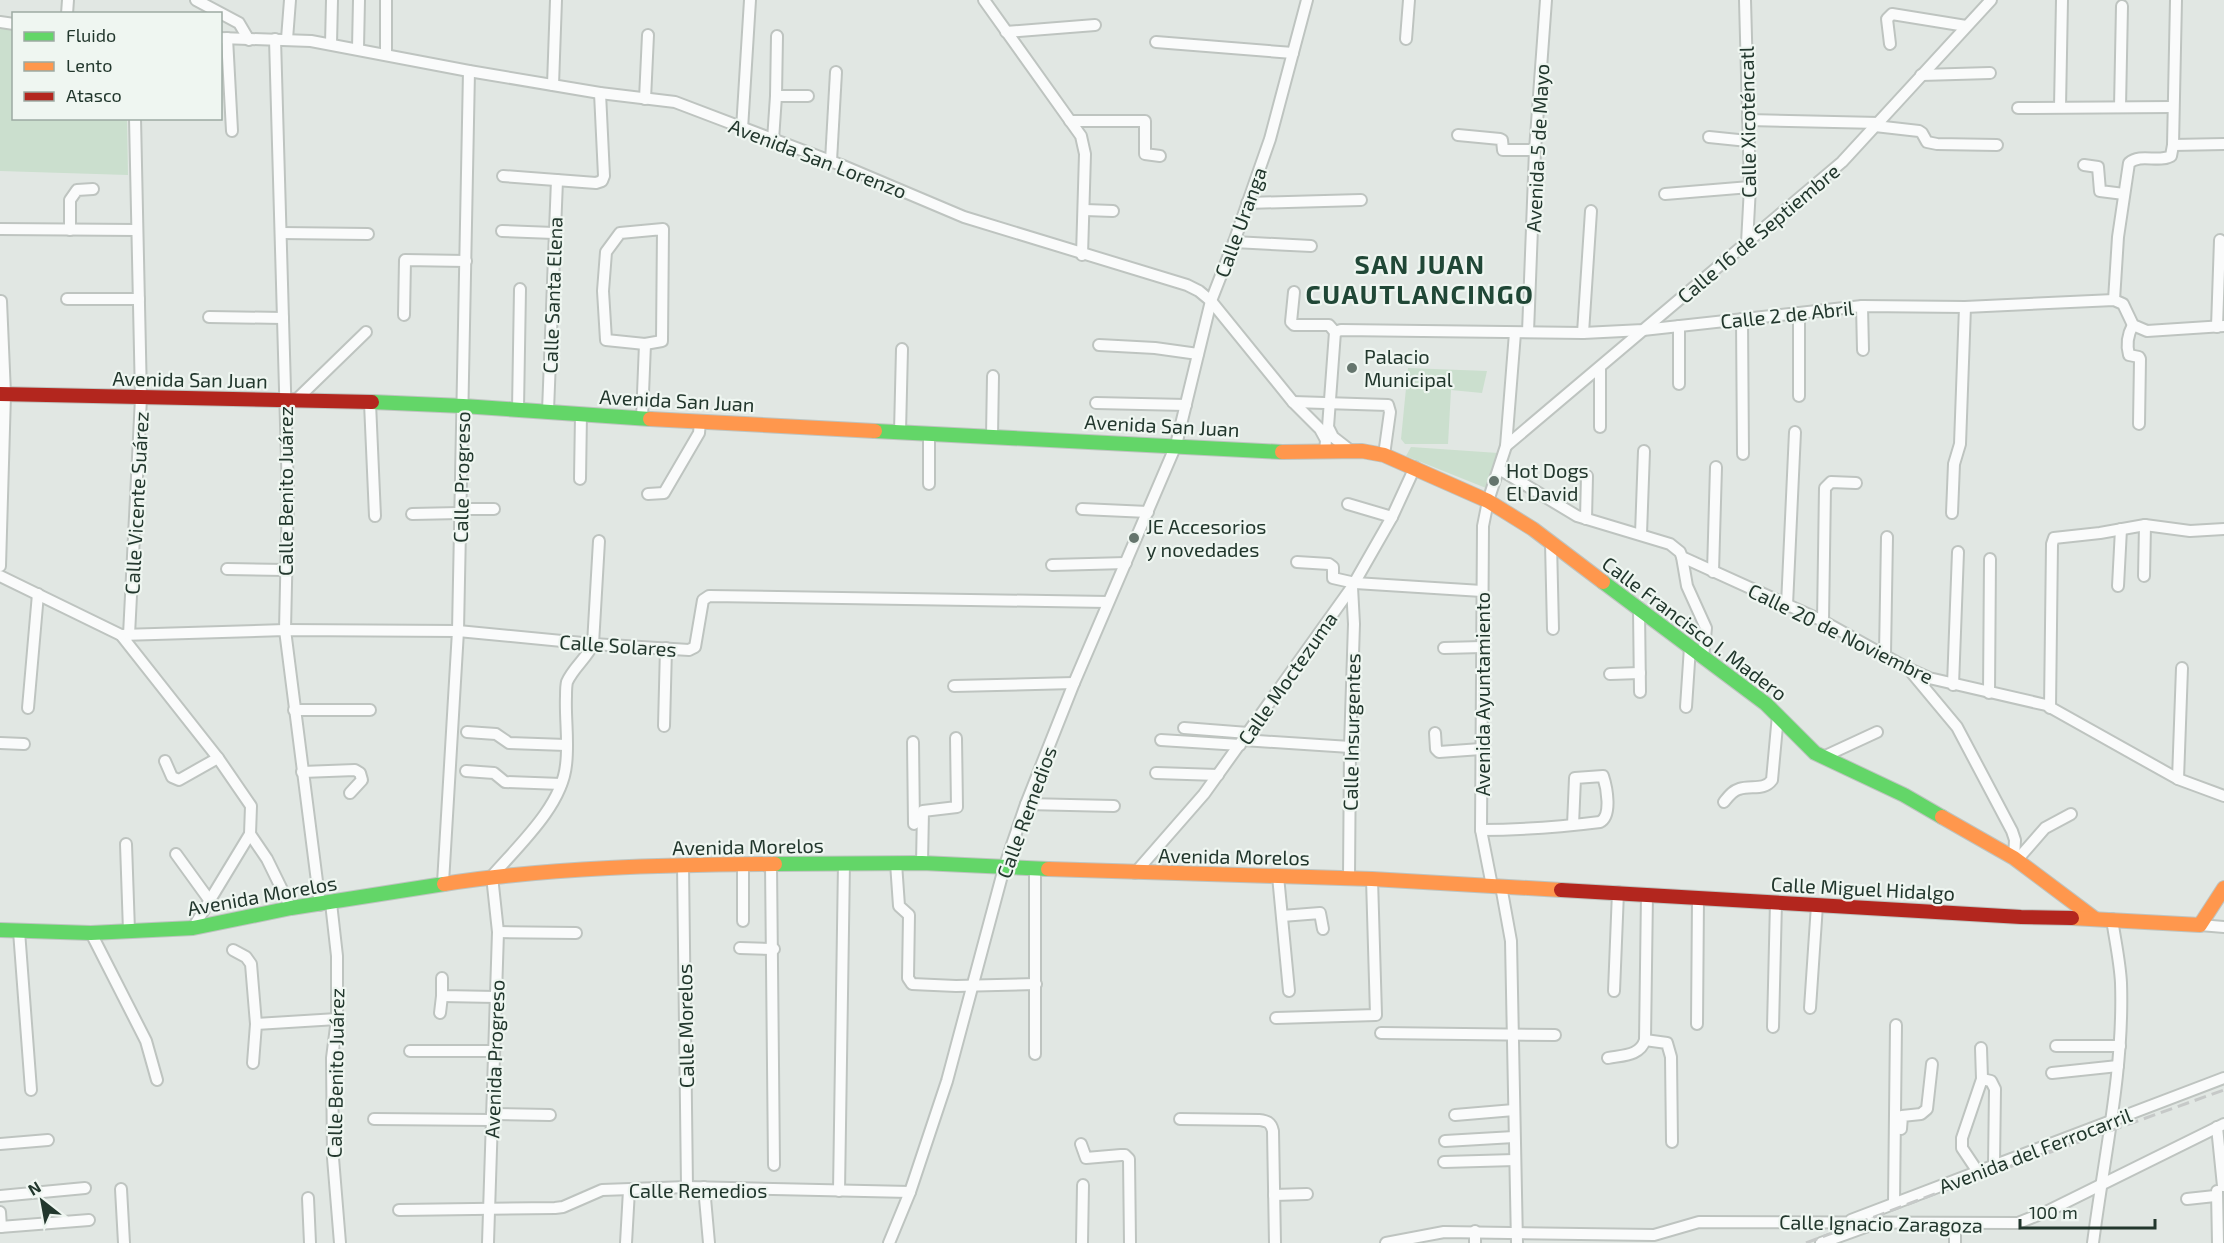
<svg xmlns="http://www.w3.org/2000/svg" width="2224" height="1243" font-family="'Exo 2',sans-serif">
<style>
.green{fill:#cbdfce}
.lines{fill:none;stroke-linecap:round;stroke-linejoin:round}
.street-casing{stroke:#bec4c0;stroke-width:14}
.fast-casing{stroke:#bec4c0;stroke-width:16}
.slow-casing{stroke:#bec4c0;stroke-width:16}
.jam-casing{stroke:#bec4c0;stroke-width:16}
.street{stroke:#fafbfb;stroke-width:10}
.fast{stroke:#63d668;stroke-width:14}
.slow{stroke:#ff974d;stroke-width:14}
.jam{stroke:#b3261e;stroke-width:14}
.rail{stroke:#c6c9c8;stroke-width:3;stroke-dasharray:12 6;stroke-linecap:butt}
.poi-dot{fill:#65756d;stroke:#eff6f1;stroke-width:2}
.labels{text-anchor:middle;dominant-baseline:central;stroke-width:4.5;stroke-linejoin:round;paint-order:stroke}
.street-label{font-size:20px;fill:#22372d;stroke:#eff6f1}
.poi-label{font-size:20px;fill:#22372d;stroke:#eff6f1;text-anchor:start}
.district-label{font-size:26px;font-weight:bold;letter-spacing:1.5px;fill:#204736;stroke:#eff6f1}
</style>
<rect width="100%" height="100%" fill="#e1e7e3"/>
<g class="green">
<polygon points="0,26 13,27 14,118 127,119 128,175 0,171"/>
<polygon points="1408,368 1487,371 1482,393 1451,390 1448,444 1405,444 1401,439"/>
<polygon points="1411,447 1498,453 1486,488 1406,456"/>
</g>
<g class="lines">
<defs>
<g id="street">
<polyline points="196,0 239,23 249,40"/>
<polyline points="386,0 386,54"/>
<polyline points="984,0 1081,136 1085,154 1082,255"/>
<polyline points="1745,0 1750,187 1747,243"/>
<polyline points="67,14 68,0"/>
<polyline points="0,22 14,24"/>
<polyline points="1006,32 1095,25"/>
<polyline points="220,38 311,41 469,71 600,93 675,102 841,165 964,217 1187,285 1199,291 1211,301 1293,402 1320,429 1326,440 1325,452"/>
<polyline points="227,38 232,131"/>
<polyline points="275,39 288,494 285,630 320,905"/>
<polyline points="287,39 290,0"/>
<polyline points="1406,39 1409,0"/>
<polyline points="1156,42 1293,53"/>
<polyline points="331,44 332,0"/>
<polyline points="1890,44 1887,19 1892,14 1966,26"/>
<polyline points="358,48 359,0"/>
<polyline points="1921,75 1990,73"/>
<polyline points="553,85 556,0"/>
<polyline points="776,96 777,36"/>
<polyline points="645,99 648,35"/>
<polyline points="2060,107 2062,0"/>
<polyline points="2120,107 2122,6"/>
<polyline points="2018,108 2173,107"/>
<polyline points="1748,120 1879,123"/>
<polyline points="1070,121 1145,121 1145,154 1160,156"/>
<polyline points="1875,126 1919,131 1922,133 1927,142 1937,144 1997,145"/>
<polyline points="742,129 750,0"/>
<polyline points="1458,135 1500,139 1502,140 1503,150 1535,150"/>
<polyline points="1709,137 1748,141"/>
<polyline points="773,140 776,96 808,96"/>
<polyline points="2173,145 2224,144"/>
<polyline points="831,161 836,72"/>
<polyline points="2084,165 2098,167 2100,191 2124,194"/>
<polyline points="503,176 596,183 602,181 604,176 600,93"/>
<polyline points="1665,194 1750,187"/>
<polyline points="1247,203 1361,200"/>
<polyline points="1085,210 1113,211"/>
<polyline points="0,229 137,230"/>
<polygon points="663,229 662,341 645,344 606,340 603,291 606,252 620,233"/>
<polyline points="70,230 70,200 77,190 93,189"/>
<polyline points="502,231 554,233"/>
<polyline points="281,233 368,234"/>
<polyline points="1234,242 1311,246"/>
<polyline points="1294,292 1291,322 1294,325 1329,325 1335,332"/>
<polyline points="67,299 139,299"/>
<path d="M 2114,300 L 2118,237 L 2129,163 C 2141,153 2158,163 2171,156 L 2173,145 L 2176,0"/>
<polyline points="1862,306 1863,350"/>
<polyline points="404,315 405,260 466,261"/>
<polyline points="209,317 283,318"/>
<polyline points="1742,319 1743,454"/>
<path d="M 2133,325 C 2128,334 2126,344 2129,355 L 2139,357 L 2140,359 L 2139,424"/>
<polyline points="1679,326 1679,384"/>
<polyline points="2217,327 2220,240"/>
<polyline points="1335,332 1341,330 1583,333 1643,330 1862,306 1965,307 2114,300 2123,304 2133,325 2147,331 2224,326"/>
<polyline points="1335,332 1328,427 1333,437 1351,451"/>
<polyline points="1528,332 1535,150 1546,0"/>
<polyline points="1583,333 1591,211"/>
<polyline points="1099,345 1155,348 1198,354"/>
<polyline points="1600,368 1600,427"/>
<polyline points="1799,396 1799,313"/>
<polyline points="296,400 366,332"/>
<polyline points="1293,402 1388,405 1390,412 1384,455"/>
<polyline points="370,403 375,516"/>
<polyline points="1096,403 1186,405"/>
<polyline points="518,409 520,289"/>
<polyline points="548,411 557,180"/>
<polyline points="642,418 645,344"/>
<polyline points="900,432 902,349"/>
<polyline points="992,436 993,376"/>
<polyline points="1506,446 1842,162 1991,0"/>
<polyline points="1499,469 1577,516 1670,544 1680,552 1682,557 1823,621 1909,669 1929,678 2046,705 2178,779 2224,796"/>
<polyline points="1572,473 1587,476 1586,519"/>
<polyline points="580,479 581,414"/>
<polyline points="929,484 929,433"/>
<polyline points="648,494 664,493 699,433 700,422"/>
<polyline points="1348,504 1392,517"/>
<polyline points="461,509 494,509"/>
<polyline points="1082,509 1148,512"/>
<polyline points="1952,513 1954,464 1960,444 1965,307"/>
<polyline points="412,514 460,513"/>
<polyline points="1641,534 1644,451"/>
<polyline points="1551,543 1553,629"/>
<polyline points="1682,557 1687,586 1706,628 1703,657"/>
<polyline points="1297,562 1329,564 1333,567 1333,578 1355,583 1482,591"/>
<polyline points="1052,565 1126,563"/>
<polyline points="0,566 5,394 1,301"/>
<polyline points="227,569 285,570"/>
<polyline points="1713,572 1716,467"/>
<polyline points="0,576 121,635 218,758 251,806 250,834 193,928"/>
<polyline points="2144,576 2145,525"/>
<polyline points="2118,586 2121,529"/>
<polyline points="1787,605 1795,432"/>
<polyline points="1639,610 1640,692"/>
<polyline points="1823,621 1825,488 1831,482 1856,483"/>
<polyline points="121,635 285,630 458,631 593,644 689,650 695,647 703,600 709,596 1108,602"/>
<polyline points="129,635 141,398 135,118"/>
<polyline points="1444,648 1482,647"/>
<polyline points="1885,654 1887,537"/>
<polyline points="1912,673 1957,727 2012,831 2015,840 2014,858"/>
<polyline points="1610,674 1640,673"/>
<polyline points="1953,685 1958,552"/>
<polyline points="954,686 1074,683"/>
<polyline points="1989,693 1990,559"/>
<polyline points="1686,707 1690,647"/>
<polyline points="28,708 38,594"/>
<polyline points="2050,708 2052,544 2054,538 2100,533 2145,525 2190,531 2224,529"/>
<polyline points="294,710 370,710"/>
<polyline points="664,726 666,648"/>
<polyline points="1184,728 1248,733"/>
<polyline points="467,732 496,734 509,743 566,745"/>
<polyline points="1435,733 1436,749 1439,752 1481,749"/>
<polyline points="1161,740 1240,745"/>
<polyline points="1243,740 1350,747"/>
<polyline points="913,742 914,824"/>
<polyline points="0,743 24,744"/>
<polyline points="1823,757 1877,732"/>
<polyline points="165,761 172,777 179,780 218,758"/>
<polyline points="466,771 494,773 505,782 561,784"/>
<polyline points="302,772 355,770 360,773 362,780 350,793"/>
<polyline points="1156,773 1218,775"/>
<polyline points="2178,779 2182,668"/>
<path d="M 1724,802 C 1728,797 1732,791 1739,789 C 1751,785 1764,791 1772,780 L 1778,715"/>
<polyline points="1026,804 1114,806"/>
<path d="M 1481,830 C 1521,830 1560,827 1600,822 C 1612,816 1607,788 1603,776 L 1575,778 L 1573,825"/>
<polyline points="250,834 267,859 291,908"/>
<polyline points="126,844 129,931"/>
<polyline points="176,854 210,901"/>
<polyline points="2017,860 2045,828 2071,814"/>
<polyline points="896,863 899,906 909,915 908,978 912,984 956,986 1036,984"/>
<polyline points="922,863 923,811 957,807 956,738"/>
<polyline points="771,864 774,1165"/>
<polyline points="683,865 687,1187"/>
<polyline points="1035,870 1035,1054"/>
<polyline points="1135,873 1204,794 1352,587 1392,517 1415,467"/>
<polyline points="1278,876 1289,991"/>
<polyline points="1349,878 1350,747 1354,624 1352,587"/>
<polyline points="443,883 458,631 469,71"/>
<polyline points="1492,886 1481,830 1483,526 1488,501 1506,446 1515,333"/>
<polyline points="1501,886 1511,941 1517,1243"/>
<polyline points="331,903 337,956 337,1019 332,1058 333,1158 340,1243"/>
<polyline points="1282,916 1320,913 1323,929"/>
<polyline points="743,921 743,865"/>
<polyline points="2200,925 2224,927"/>
<polyline points="19,931 31,1090"/>
<polyline points="498,932 576,933"/>
<polyline points="91,933 146,1041 157,1080"/>
<polyline points="740,948 774,949"/>
<polyline points="233,950 246,957 251,964 256,1024"/>
<polyline points="442,978 442,996 496,997"/>
<polyline points="1614,991 1618,892"/>
<polyline points="1810,1008 1817,905"/>
<polyline points="440,1013 442,996"/>
<polyline points="1276,1018 1376,1015 1372,879"/>
<polyline points="1697,1024 1698,898"/>
<polyline points="1773,1027 1776,902"/>
<polyline points="1381,1033 1555,1035"/>
<polyline points="1645,1040 1667,1043 1671,1057 1672,1142"/>
<polyline points="2056,1046 2120,1046"/>
<polyline points="1981,1048 1982,1079"/>
<polyline points="410,1051 494,1051"/>
<path d="M 1608,1058 C 1623,1055 1640,1056 1645,1040 L 1647,894"/>
<polyline points="253,1063 256,1024 337,1019"/>
<polyline points="2052,1073 2118,1066"/>
<polyline points="492,1114 550,1115"/>
<polyline points="1455,1115 1514,1110"/>
<polyline points="374,1119 492,1120"/>
<path d="M 1180,1119 L 1259,1120 C 1267,1121 1271,1122 1273,1131 L 1275,1243"/>
<polyline points="2217,1127 2223,1186"/>
<polyline points="1901,1129 1902,1116 1921,1114 1927,1109 1932,1064"/>
<polyline points="1445,1141 1514,1137"/>
<polyline points="0,1144 48,1140"/>
<polyline points="1081,1144 1086,1158 1121,1155 1125,1155 1129,1159 1130,1243"/>
<polyline points="1444,1162 1515,1160"/>
<polyline points="1978,1172 1962,1148 1962,1138 1982,1079 1991,1081 1995,1089 1994,1165"/>
<polyline points="704,1187 709,1243"/>
<polyline points="121,1189 124,1243"/>
<polyline points="839,1191 844,863"/>
<polyline points="2217,1191 2218,1243"/>
<polyline points="1274,1195 1307,1194"/>
<polyline points="0,1196 85,1188"/>
<polyline points="308,1198 310,1243"/>
<polyline points="2187,1199 2215,1196"/>
<polyline points="1894,1203 1896,1025"/>
<polyline points="399,1210 555,1208 563,1207 602,1190 687,1187 910,1192"/>
<polyline points="0,1212 1,1227"/>
<polyline points="1851,1220 2224,1078"/>
<polyline points="1955,1224 1955,1243"/>
<polyline points="0,1227 89,1220"/>
<polyline points="1475,1231 1475,1243"/>
<path d="M 488,1243 L 498,932 L 492,876 C 518,846 562,806 566,765 C 569,742 565,719 566,696 C 566,692 566,686 567,682 C 573,668 587,658 593,644 L 599,541"/>
<polyline points="626,1243 629,1190"/>
<polyline points="889,1243 910,1192 947,1081 1004,868 1026,804 1074,683 1176,445 1211,301 1234,242 1270,139 1307,0"/>
<polyline points="1082,1243 1083,1185"/>
<polyline points="1386,1243 1444,1232 1654,1235 1699,1222 2018,1223 2048,1211 2224,1124"/>
<polyline points="1821,1243 1871,1225"/>
<path d="M 2093,1243 C 2104,1156 2124,1071 2121,983 C 2120,962 2115,940 2112,919"/>
</g>
<g id="fast">
<polyline points="372,402 463,406 650,419"/>
<polyline points="875,431 1282,452"/>
<polyline points="1603,582 1766,704 1815,753 1904,795 1942,817"/>
<polyline points="775,864 922,863 1048,869"/>
<polyline points="0,930 91,933 193,928 291,908 444,884"/>
</g>
<g id="slow">
<polyline points="650,419 875,431"/>
<polyline points="1282,452 1362,451 1384,455 1488,501 1533,529 1603,582"/>
<polyline points="1942,817 2014,858 2094,918"/>
<polyline points="1048,869 1372,879 1561,890"/>
<path d="M 444,884 C 551,867 666,865 775,864"/>
<polyline points="2072,918 2200,925 2224,888"/>
</g>
<g id="jam">
<polyline points="0,394 372,402"/>
<polyline points="1561,890 2021,917 2072,918"/>
</g>
</defs>
<use href="#street" class="street-casing"/>
<use href="#fast" class="fast-casing"/>
<use href="#slow" class="slow-casing"/>
<use href="#jam" class="jam-casing"/>
<use href="#street" class="street"/>
<use href="#fast" class="fast"/>
<use href="#slow" class="slow"/>
<use href="#jam" class="jam"/>
<polyline class="rail" points="1806,1243 1945,1190 2224,1090"/>
</g>
<g class="poi-dot">
<circle cx="1352" cy="368" r="6"/>
<circle cx="1494" cy="481" r="6"/>
<circle cx="1134" cy="538" r="6"/>
</g>
<g class="labels">
<g class="street-label">
<text transform="translate(1747 122) rotate(-91)">Calle Xicoténcatl</text>
<text transform="translate(1537 148) rotate(-87)">Avenida 5 de Mayo</text>
<text transform="translate(818 158) rotate(21)">Avenida San Lorenzo</text>
<text transform="translate(1240 222) rotate(-70)">Calle Uranga</text>
<text transform="translate(1758 233) rotate(-40)">Calle 16 de Septiembre</text>
<text transform="translate(552 295) rotate(-88)">Calle Santa Elena</text>
<text transform="translate(1787 314) rotate(-6)">Calle 2 de Abril</text>
<text transform="translate(190 379) rotate(1)">Avenida San Juan</text>
<text transform="translate(677 400) rotate(3)">Avenida San Juan</text>
<text transform="translate(1162 425) rotate(3)">Avenida San Juan</text>
<text transform="translate(461 477) rotate(-89)">Calle Progreso</text>
<text transform="translate(285 491) rotate(-90)">Calle Benito Juárez</text>
<text transform="translate(136 503) rotate(-87)">Calle Vicente Suárez</text>
<text transform="translate(1695 628) rotate(37)">Calle Francisco I. Madero</text>
<text transform="translate(1841 633) rotate(26)">Calle 20 de Noviembre</text>
<text transform="translate(618 645) rotate(4)">Calle Solares</text>
<text transform="translate(1287 678) rotate(-55)">Calle Moctezuma</text>
<text transform="translate(1482 694) rotate(-90)">Avenida Ayuntamiento</text>
<text transform="translate(1351 732) rotate(-89)">Calle Insurgentes</text>
<text transform="translate(1026 812) rotate(-70)">Calle Remedios</text>
<text transform="translate(748 846) rotate(-1)">Avenida Morelos</text>
<text transform="translate(1234 856) rotate(1)">Avenida Morelos</text>
<text transform="translate(1863 888) rotate(3)">Calle Miguel Hidalgo</text>
<text transform="translate(262 895) rotate(-10)">Avenida Morelos</text>
<text transform="translate(685 1026) rotate(-91)">Calle Morelos</text>
<text transform="translate(494 1059) rotate(-88)">Avenida Progreso</text>
<text transform="translate(335 1073) rotate(-89)">Calle Benito Juárez</text>
<text transform="translate(2035 1150) rotate(-21)">Avenida del Ferrocarril</text>
<text x="698" y="1190">Calle Remedios</text>
<text transform="translate(1881 1223) rotate(1)">Calle Ignacio Zaragoza</text>
</g>
<g class="poi-label">
<text x="1364" y="356">Palacio<tspan x="1364" dy="23">Municipal</tspan></text>
<text x="1506" y="470">Hot Dogs<tspan x="1506" dy="23">El David</tspan></text>
<text x="1146" y="526">JE Accesorios<tspan x="1146" dy="23">y novedades</tspan></text>
</g>
<g class="district-label">
<text x="1420" y="263">SAN JUAN<tspan x="1420" dy="30">CUAUTLANCINGO</tspan></text>
</g>
</g>
<rect x="12" y="12" width="210" height="108" fill="#eff6f1" stroke="#9daaa3" stroke-width="1.5"/>
<rect x="24" y="32" width="30" height="9" fill="#63d668" stroke="#9daaa3" stroke-width="1.5"/>
<text x="66" y="42" font-size="18" fill="#22372d">Fluido</text>
<rect x="24" y="62" width="30" height="9" fill="#ff974d" stroke="#9daaa3" stroke-width="1.5"/>
<text x="66" y="72" font-size="18" fill="#22372d">Lento</text>
<rect x="24" y="92" width="30" height="9" fill="#b3261e" stroke="#9daaa3" stroke-width="1.5"/>
<text x="66" y="102" font-size="18" fill="#22372d">Atasco</text>
<g transform="translate(42 1201) rotate(329)" stroke="#eff6f1" stroke-width="4.5" paint-order="stroke">
<path d="M0-4.5L10 22L0 15L-10 22Z" fill="#22372d"/>
<text y="-9" font-size="16" font-weight="bold" text-anchor="middle" fill="#22372d">N</text>
</g>
<path d="M2020 1219v9h135v-9" fill="none" stroke="#22372d" stroke-width="3"/>
<text x="2029" y="1219" font-size="18" fill="#22372d" stroke="#eff6f1" stroke-width="4.5" paint-order="stroke">100 m</text>
</svg>
